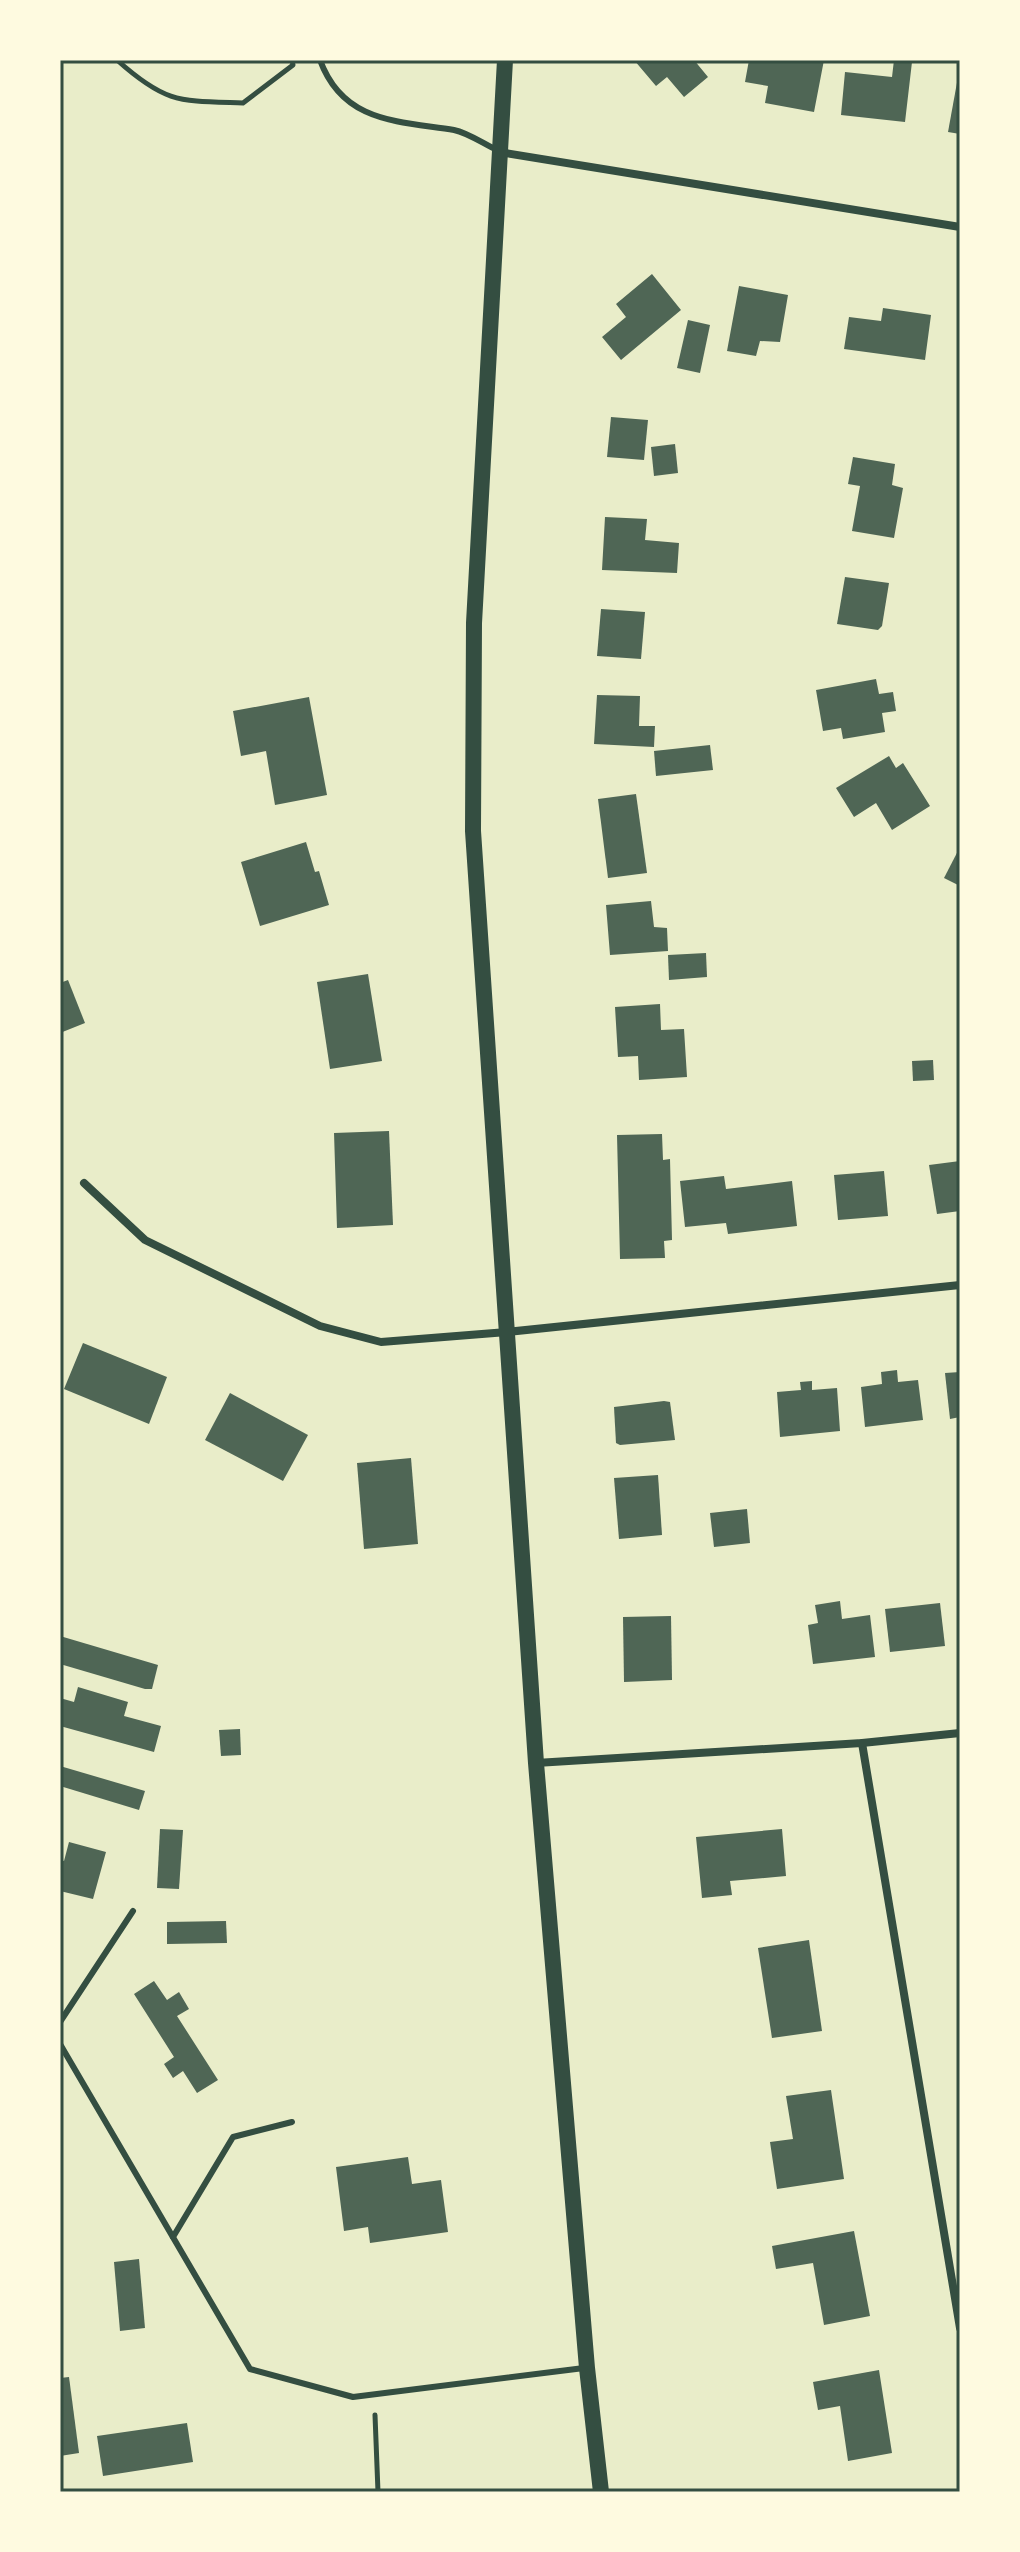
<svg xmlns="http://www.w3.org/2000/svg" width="1020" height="2552" font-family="'PT Sans',sans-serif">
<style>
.building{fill:#4f6655}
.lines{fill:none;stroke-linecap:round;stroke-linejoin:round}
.path{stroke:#344e41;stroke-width:5}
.service{stroke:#344e41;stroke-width:6}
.minor{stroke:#344e41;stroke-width:8}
.secondary{stroke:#344e41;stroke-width:16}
.neatline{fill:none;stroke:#344e41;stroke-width:3}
</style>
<rect width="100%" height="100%" fill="#e9edc9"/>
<g class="building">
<polygon points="634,60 694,60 708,77 684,97 667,77 656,86"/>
<polygon points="749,60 824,60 814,112 765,103 768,86 745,82"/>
<polygon points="894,60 912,62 905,122 841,115 845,72 892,77"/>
<polygon points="958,77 960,77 960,134 948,132"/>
<polygon points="652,274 681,310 621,360 602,337 626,317 616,304"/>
<polygon points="739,286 788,295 780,342 760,341 756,356 727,351"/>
<polygon points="883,308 931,315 925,360 844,349 849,317 881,321"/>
<polygon points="688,320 710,325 700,373 677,368"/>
<polygon points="611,417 648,420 644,460 607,457"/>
<polygon points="675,444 678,473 654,476 651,447"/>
<polygon points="853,457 895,464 892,485 903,488 894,538 852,531 860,486 848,484"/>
<polygon points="605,517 647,519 645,540 679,543 677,573 602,570"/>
<polygon points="845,577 889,583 882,626 878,630 837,624"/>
<polygon points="601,609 645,612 641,659 597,656"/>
<polygon points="876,679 879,694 893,692 896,711 882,713 885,732 843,739 841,728 823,731 816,690"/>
<polygon points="597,695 640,696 639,726 655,726 654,747 594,744"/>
<polygon points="309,697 327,795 275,805 266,751 241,756 233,711"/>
<polygon points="710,745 713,770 656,776 654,751"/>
<polygon points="889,756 896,768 903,763 930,806 892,830 876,803 854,817 836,788"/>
<polygon points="636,794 647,873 608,878 598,799"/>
<polygon points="306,842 315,872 319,871 329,905 260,926 241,862"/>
<polygon points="960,847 960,886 944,878"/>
<polygon points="651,901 654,927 667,928 668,951 610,955 606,905"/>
<polygon points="706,953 707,977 669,980 668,955"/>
<polygon points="368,974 382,1061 330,1069 317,982"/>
<polygon points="68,980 85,1023 60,1033 60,983"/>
<polygon points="660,1004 661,1030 684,1029 687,1077 639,1080 638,1056 618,1057 615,1007"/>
<polygon points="933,1060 934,1080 913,1081 912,1061"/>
<polygon points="389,1131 393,1225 337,1228 334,1133"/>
<polygon points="662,1134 663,1160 670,1159 672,1240 664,1241 665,1258 620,1259 617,1135"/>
<polygon points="960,1161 960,1211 937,1214 929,1165"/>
<polygon points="884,1171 888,1216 838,1220 834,1175"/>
<polygon points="724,1176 726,1189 792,1181 797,1226 728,1234 726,1223 685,1227 680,1181"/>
<polygon points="83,1343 167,1377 149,1424 64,1389"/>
<polygon points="897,1370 898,1382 918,1380 923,1420 865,1427 861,1387 882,1384 881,1372"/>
<polygon points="960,1372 960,1417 950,1419 945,1373"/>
<polygon points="812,1381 812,1390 837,1388 840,1431 780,1437 777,1392 801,1390 800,1382"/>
<polygon points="230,1393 308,1435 283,1481 205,1440"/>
<polygon points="664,1401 670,1402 675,1440 620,1445 616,1443 614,1407"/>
<polygon points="411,1458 418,1544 364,1549 357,1463"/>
<polygon points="658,1475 662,1535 619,1539 614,1478"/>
<polygon points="747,1509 750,1543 714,1547 710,1513"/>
<polygon points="840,1601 842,1619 870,1615 875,1657 813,1664 808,1625 818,1623 815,1605"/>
<polygon points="940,1603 945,1646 890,1652 885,1609"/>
<polygon points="671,1616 672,1680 624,1682 623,1617"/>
<polygon points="60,1636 158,1665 152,1689 145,1689 60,1664"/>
<polygon points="78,1687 128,1702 124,1716 161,1726 154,1752 60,1726 60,1698 74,1702"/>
<polygon points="240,1729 241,1755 221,1756 219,1730"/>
<polygon points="60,1766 145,1791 139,1810 60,1786"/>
<polygon points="160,1829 183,1830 179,1889 157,1888"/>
<polygon points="782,1829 786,1876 730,1881 732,1895 702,1898 696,1837"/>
<polygon points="69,1842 106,1852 93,1899 60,1891 60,1860 64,1861"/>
<polygon points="226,1921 227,1943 167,1944 167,1922"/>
<polygon points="809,1940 822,2031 772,2038 758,1948"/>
<polygon points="154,1981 167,2000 179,1992 189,2009 177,2016 218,2080 197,2093 183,2071 173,2078 164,2064 174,2057 134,1994"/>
<polygon points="831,2090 844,2179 777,2189 770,2142 793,2139 786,2096"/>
<polygon points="408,2157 412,2184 441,2180 448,2232 370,2243 368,2227 344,2231 336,2167"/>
<polygon points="854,2231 870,2316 824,2325 813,2263 776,2269 772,2246"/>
<polygon points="139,2259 145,2328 120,2331 114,2262"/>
<polygon points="879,2370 892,2453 848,2461 840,2406 818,2410 813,2382"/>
<polygon points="69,2377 79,2453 60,2456 60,2378"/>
<polygon points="187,2423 193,2462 103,2476 97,2436"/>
</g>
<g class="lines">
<g class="path">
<path d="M 117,60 C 166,104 180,101 243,103 L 293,65 L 292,60"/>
<polyline points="375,2415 378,2492"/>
</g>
<g class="service">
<path d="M 320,60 C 343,123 398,121 454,130 C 469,133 485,145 499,151"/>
<polyline points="60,2022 133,1911"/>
<polyline points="60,2044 250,2369 353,2397 584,2368"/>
<polyline points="173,2237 233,2137 292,2122"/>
</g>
<g class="minor">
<polyline points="499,152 960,227"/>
<polyline points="84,1183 145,1240 320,1326 381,1342 507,1332 960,1285"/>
<polyline points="862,1743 960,2328"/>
<polyline points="536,1763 862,1743 960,1733"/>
</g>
<polyline class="secondary" points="505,60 474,623 473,831 536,1763 587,2368 601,2492"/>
</g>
<rect width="1020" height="2552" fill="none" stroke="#fefae0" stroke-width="124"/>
<rect x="62" y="62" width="896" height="2428" class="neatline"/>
</svg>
